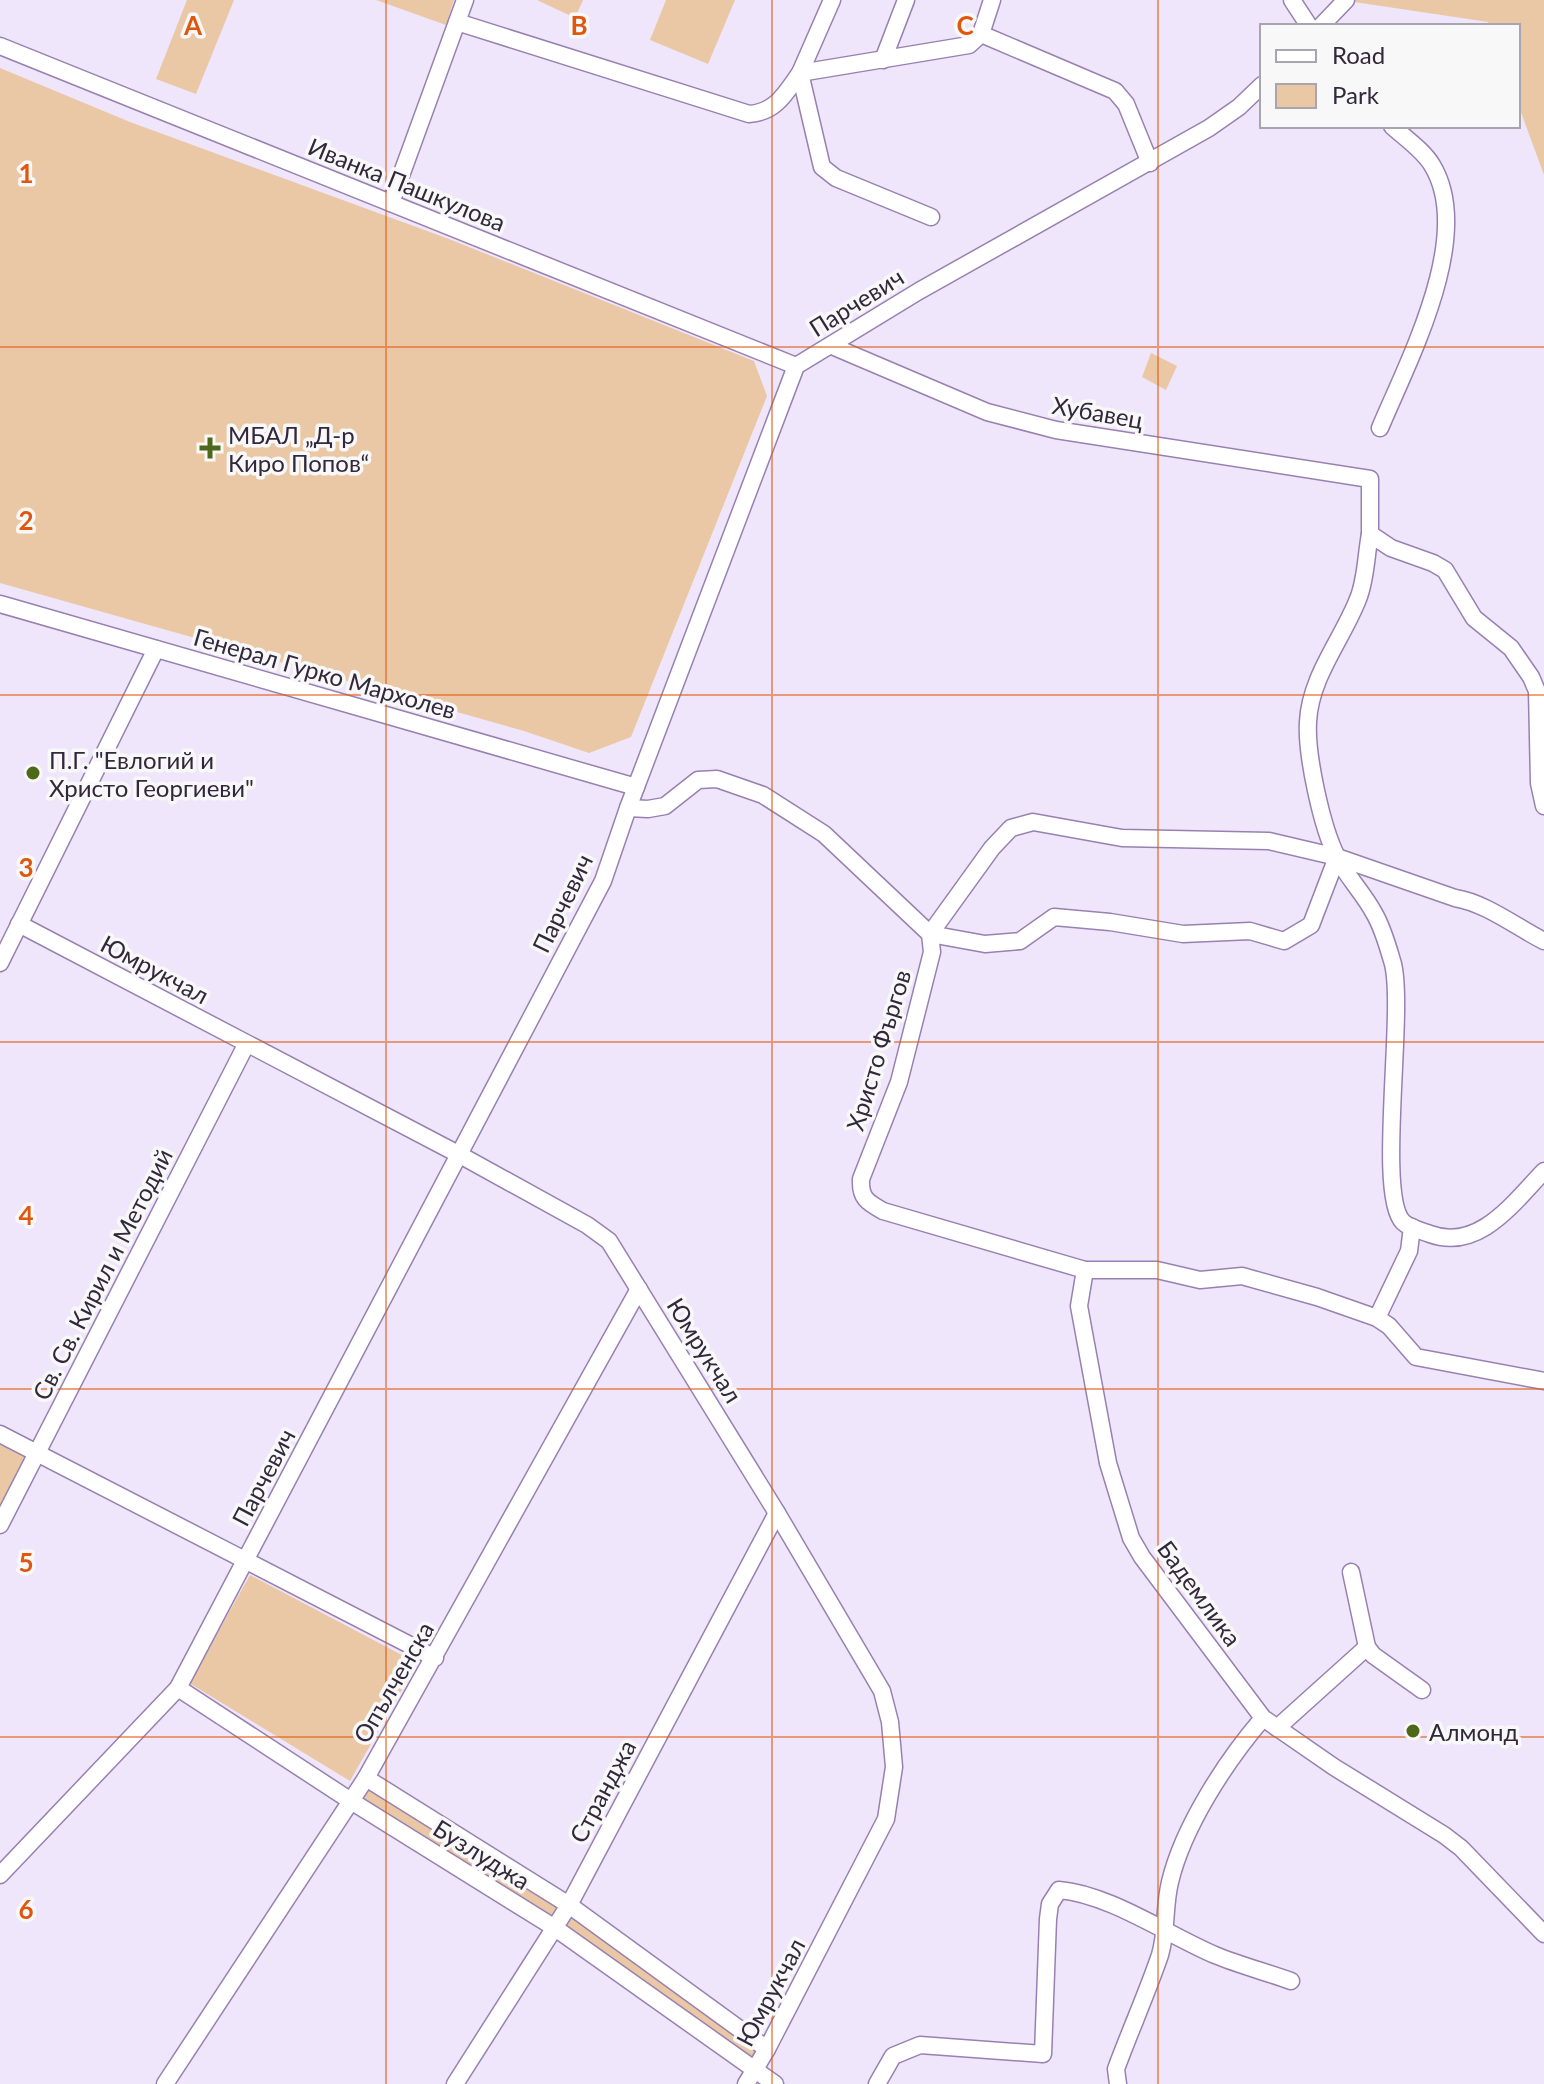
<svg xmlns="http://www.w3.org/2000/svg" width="1544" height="2084" font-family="Lato,sans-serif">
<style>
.green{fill:#eac8a5}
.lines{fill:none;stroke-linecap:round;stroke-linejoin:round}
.minor-casing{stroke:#9881b1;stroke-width:19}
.minor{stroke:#fff;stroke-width:16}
.grid{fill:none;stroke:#df570e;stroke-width:2;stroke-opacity:0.55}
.poi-dot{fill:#4e6819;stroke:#f8f8f8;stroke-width:3}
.labels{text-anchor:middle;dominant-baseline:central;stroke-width:7;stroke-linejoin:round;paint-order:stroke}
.street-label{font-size:24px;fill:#32283c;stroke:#f8f8f8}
.poi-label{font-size:24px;fill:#32283c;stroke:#f8f8f8;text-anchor:start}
.grid-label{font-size:26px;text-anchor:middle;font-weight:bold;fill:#df570e;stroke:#f8f8f8;stroke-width:7;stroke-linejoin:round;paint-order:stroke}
</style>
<rect width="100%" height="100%" fill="#efe6fb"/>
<g class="green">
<polygon points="187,0 234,0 196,94 156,79"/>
<polygon points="376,0 454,0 446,25"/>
<polygon points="537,0 583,0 575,18"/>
<polygon points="666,0 735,0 708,64 650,40"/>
<polygon points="1341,0 1544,0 1544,175 1518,104 1518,26 1489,26 1488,22"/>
<polygon points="0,68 130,122 449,239 754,361 767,396 631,737 589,753 524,731 0,583"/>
<polygon points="1151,353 1177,366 1166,390 1142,377"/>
<polygon points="0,1434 36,1453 0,1525"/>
<polygon points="250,1575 417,1663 350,1781 189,1683"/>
<polygon points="366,1778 569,1905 767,2049 756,2070 351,1801"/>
</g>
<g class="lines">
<defs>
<g id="minor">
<polyline points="832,0 800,73 822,167 836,178 931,217"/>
<polyline points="1292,0 1309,26"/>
<path d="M 457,22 L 749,114 C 776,112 785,94 800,73 L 969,45 L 981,34 L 1115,91 L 1126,104 L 1150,163"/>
<polyline points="1321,26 1346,0"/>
<polyline points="981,34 992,0"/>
<polyline points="0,46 796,366"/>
<polyline points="883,60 906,0"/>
<polyline points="391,203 465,0"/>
<polyline points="832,346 987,412 1056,430 1370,479 1370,534 1391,548 1433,563 1445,570 1474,618 1511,648 1531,677 1537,691 1539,783 1544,806"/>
<path d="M 1380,428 C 1409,359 1475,235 1432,165 C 1423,150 1405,138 1392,126"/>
<path d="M 1370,534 C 1366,555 1366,580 1358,599 C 1342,640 1310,677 1308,722 C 1306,755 1322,828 1337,857 C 1347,877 1364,894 1374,913 C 1383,928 1388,947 1393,964 C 1405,1014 1376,1195 1403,1222 C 1409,1228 1422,1231 1430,1234 C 1479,1252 1514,1202 1544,1171"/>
<polyline points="0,604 636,787"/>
<polyline points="628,808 648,809 665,806 698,780 717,779 763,795 824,834 930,934 985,944 1020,941 1054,917 1110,922 1183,934 1250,931 1284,941 1311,925 1337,857"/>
<polyline points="19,924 460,1155 587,1225 609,1241 777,1513 882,1691 890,1722 894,1767 886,1819 767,2049 746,2084"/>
<path d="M 930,934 L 932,952 L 899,1082 L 861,1179 C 860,1198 867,1202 883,1211 L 1085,1270 L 1157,1270 L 1200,1280 L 1242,1276 L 1317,1297 L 1377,1318 L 1389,1326 L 1416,1357 L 1544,1381"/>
<path d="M 930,934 L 992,848 L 1011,828 L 1033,822 L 1122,838 L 1269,841 L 1337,857 L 1455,898 C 1486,903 1516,927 1544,941"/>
<polyline points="0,963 156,649"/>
<polyline points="1085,1270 1079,1306 1108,1463 1131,1538 1142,1557 1263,1718 1334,1767 1444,1835 1461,1848 1544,1934"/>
<polyline points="1377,1318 1409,1251 1412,1227"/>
<polyline points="0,1434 435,1658"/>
<polyline points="0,1525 246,1045"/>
<polyline points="1351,1572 1367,1647"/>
<polyline points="178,1688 351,1801 555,1928 775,2084"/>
<polyline points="1277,1728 1367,1647 1373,1655 1422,1690"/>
<polyline points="366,1778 569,1905 767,2049"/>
<polyline points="0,1875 178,1688 603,881 628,808 796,366 919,291 1209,128 1239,107 1262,85"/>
<polyline points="165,2084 366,1778 639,1289"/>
<polyline points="455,2084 569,1905 777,1513"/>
<path d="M 877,2084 L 893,2056 L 920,2045 L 1043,2054 L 1048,1919 L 1050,1904 L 1059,1890 C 1109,1894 1168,1935 1215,1955 C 1239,1965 1266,1972 1291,1981"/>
<path d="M 1118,2084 L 1116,2069 C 1130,2031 1147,1993 1160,1955 C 1167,1932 1164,1906 1170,1882 C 1183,1827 1226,1761 1263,1718"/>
</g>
</defs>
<use href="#minor" class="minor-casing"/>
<use href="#minor" class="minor"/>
</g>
<path class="grid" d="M 386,0 L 386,2084M 772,0 L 772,2084M 1158,0 L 1158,2084M 0,347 L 1544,347M 0,695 L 1544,695M 0,1042 L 1544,1042M 0,1389 L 1544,1389M 0,1737 L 1544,1737"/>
<g class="poi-dot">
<path d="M206 436h8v8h8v8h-8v8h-8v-8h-8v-8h8z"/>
<circle cx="33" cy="773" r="8"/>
<circle cx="1413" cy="1731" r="8"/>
</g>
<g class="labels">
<g class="street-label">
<text transform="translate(407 184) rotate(22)">Иванка Пашкулова</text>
<text transform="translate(856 302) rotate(-32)">Парчевич</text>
<text transform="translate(1098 412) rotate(10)">Хубавец</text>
<text transform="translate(325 673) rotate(16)">Генерал Гурко Мархолев</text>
<text transform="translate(562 903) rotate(-64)">Парчевич</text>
<text transform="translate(155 969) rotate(28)">Юмрукчал</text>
<text transform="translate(878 1050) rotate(-73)">Христо Фъргов</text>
<text transform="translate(102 1274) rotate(-63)">Св. Св. Кирил и Методий</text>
<text transform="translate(705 1350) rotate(58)">Юмрукчал</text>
<text transform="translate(263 1477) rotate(-62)">Парчевич</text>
<text transform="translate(1200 1593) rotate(54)">Бадемлика</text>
<text transform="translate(393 1682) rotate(-60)">Опълченска</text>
<text transform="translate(602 1791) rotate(-62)">Странджа</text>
<text transform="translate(482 1854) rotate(32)">Бузлуджа</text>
<text transform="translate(770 1992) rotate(-62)">Юмрукчал</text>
</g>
<g class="poi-label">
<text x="228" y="434">МБАЛ „Д-р<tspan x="228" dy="28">Киро Попов“</tspan></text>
<text x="49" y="759">П.Г. "Евлогий и<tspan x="49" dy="28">Христо Георгиеви"</tspan></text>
<text x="1429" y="1731">Алмонд</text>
</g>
</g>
<g class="grid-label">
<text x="193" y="35">A</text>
<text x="579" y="35">B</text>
<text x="965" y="35">C</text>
<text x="26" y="183">1</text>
<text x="26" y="530">2</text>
<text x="26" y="877">3</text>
<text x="26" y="1225">4</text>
<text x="26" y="1572">5</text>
<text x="26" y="1919">6</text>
</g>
<rect x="1260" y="24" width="260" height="104" fill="#f8f8f8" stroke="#a9a5ad" stroke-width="2"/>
<rect x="1276" y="50" width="40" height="12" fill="#ffffff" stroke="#a9a5ad" stroke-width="2"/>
<text x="1332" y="64" font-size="24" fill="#32283c">Road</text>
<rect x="1276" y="84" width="40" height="24" fill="#eac8a5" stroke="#a9a5ad" stroke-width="2"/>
<text x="1332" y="104" font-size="24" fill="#32283c">Park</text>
</svg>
